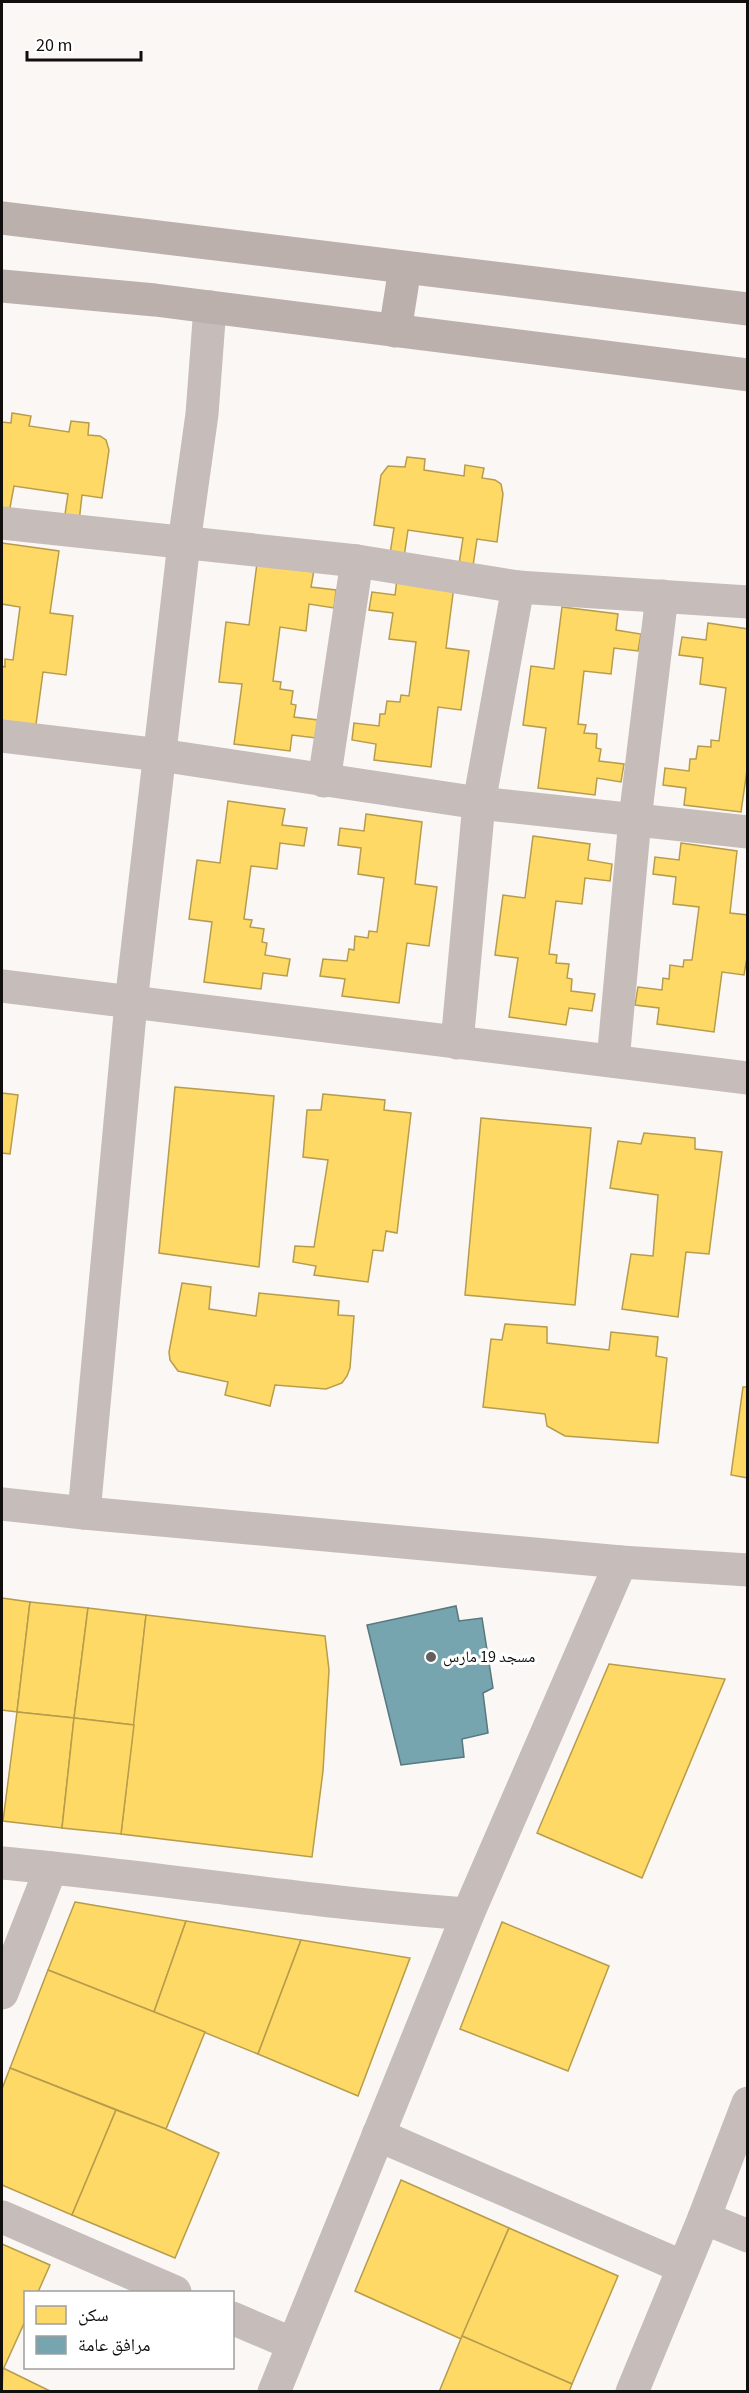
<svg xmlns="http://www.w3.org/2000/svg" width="749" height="2393" font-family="'Source Sans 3','Noto Naskh Arabic',sans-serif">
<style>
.homes{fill:#ffd966;stroke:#b79c4c;stroke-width:1.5}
.public{fill:#76a5af;stroke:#57787f;stroke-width:1.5}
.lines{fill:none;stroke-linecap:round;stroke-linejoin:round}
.street{stroke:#c6bcb9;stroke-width:33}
.secondary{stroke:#bcb0ac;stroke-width:33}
.poi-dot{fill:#62605f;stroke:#fff;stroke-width:2}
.labels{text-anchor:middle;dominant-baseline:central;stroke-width:6;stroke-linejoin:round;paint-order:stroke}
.poi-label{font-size:16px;fill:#100f0e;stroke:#fff;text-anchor:start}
</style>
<rect width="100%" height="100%" fill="#faf7f5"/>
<g class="homes">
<polygon points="12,413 31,416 29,426 69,432 71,421 89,423 88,435 100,436 106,440 109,450 102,498 82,495 79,522 64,521 68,494 14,486 9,513 2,512 2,422 11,423"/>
<polygon points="407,457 425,459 424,470 464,476 465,465 484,468 482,478 495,480 501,484 503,494 497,542 477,539 473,566 459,564 463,538 408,530 404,557 390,554 394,528 374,525 381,475 388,466 405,467"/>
<polygon points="2,543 59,551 50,613 73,616 66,675 43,672 35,732 2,727 2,666 5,667 5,659 13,660 20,607 2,604"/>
<polygon points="257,563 314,570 311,587 336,590 334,608 309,604 306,631 280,627 273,681 281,682 280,689 293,691 291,704 296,705 294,717 318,720 316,738 292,735 290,751 234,744 242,684 219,682 226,622 249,625"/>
<polygon points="397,579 454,586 446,648 469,651 461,710 438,707 431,767 374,760 376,744 352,740 354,723 379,726 380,714 385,714 387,701 400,702 401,695 409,696 416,642 389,639 393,613 369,610 372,592 395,595"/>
<polygon points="562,607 618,614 616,630 641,634 638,651 614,648 611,674 584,671 578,724 586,725 584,733 597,734 596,748 601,749 599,761 624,764 621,782 597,778 595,795 538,788 546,728 523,725 531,666 554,669"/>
<polygon points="708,623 748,629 748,763 741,812 684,805 686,788 663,785 665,768 689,771 690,759 696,759 698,746 711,747 711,740 719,741 726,688 700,684 703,658 679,655 682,637 706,640"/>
<polygon points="228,801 285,809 282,825 307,828 304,846 280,843 277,869 251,866 244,919 252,920 250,927 264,929 262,942 267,943 265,955 290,959 287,976 263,973 261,989 204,982 212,922 189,919 197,860 220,863"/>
<polygon points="366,814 422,822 415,884 437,887 429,946 407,943 399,1003 342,996 345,979 320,976 323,959 347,961 349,949 354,950 355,936 368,938 369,931 377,932 384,878 358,874 361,848 338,845 340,828 364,831"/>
<polygon points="533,836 590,844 588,860 612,864 610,881 585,878 582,904 556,901 549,954 557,955 556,963 569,964 567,978 572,979 571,991 595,994 592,1011 569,1008 566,1025 509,1017 518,958 495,955 503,895 525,898"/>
<polygon points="681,843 737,851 730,913 748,915 748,951 744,975 722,972 714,1032 657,1024 659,1008 635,1005 638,987 662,990 663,978 669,979 670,965 683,967 684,960 692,960 699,907 673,904 676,877 653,874 655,857 679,860"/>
<polygon points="175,1087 274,1096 259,1267 159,1253"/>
<polygon points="2,1093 18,1095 10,1154 2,1153"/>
<polygon points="323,1094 385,1100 384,1110 411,1113 397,1233 386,1231 383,1251 373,1250 368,1282 314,1275 316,1266 293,1262 295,1246 314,1247 328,1160 303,1157 307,1110 321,1110"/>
<polygon points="481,1118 591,1128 575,1305 465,1295"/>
<polygon points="644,1133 695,1138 695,1149 722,1152 709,1254 686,1252 678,1317 622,1309 631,1254 653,1256 658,1195 610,1188 618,1141 641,1144"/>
<polygon points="182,1283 211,1287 209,1309 256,1316 259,1293 339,1301 338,1315 354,1316 350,1368 347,1376 342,1383 326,1389 275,1385 270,1406 225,1395 228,1382 178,1371 170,1360 169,1352"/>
<polygon points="505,1324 547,1327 547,1343 609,1350 611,1332 658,1337 656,1356 667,1358 658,1443 565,1436 547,1426 545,1414 483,1407 491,1339 502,1340"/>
<polygon points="743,1387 748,1387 748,1478 731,1475"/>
<polygon points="2,1598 30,1602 17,1712 2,1710"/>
<polygon points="30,1602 88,1608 74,1718 17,1712"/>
<polygon points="88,1608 146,1615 134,1725 74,1718"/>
<polygon points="146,1615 325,1636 329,1670 323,1771 312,1857 121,1834"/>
<polygon points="609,1664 725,1679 642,1878 537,1833"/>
<polygon points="17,1712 74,1718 62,1828 3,1821"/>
<polygon points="74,1718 134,1725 121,1834 62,1828"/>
<polygon points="75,1902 186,1921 154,2012 48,1970"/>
<polygon points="186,1921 301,1940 258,2054 154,2012"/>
<polygon points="502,1922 609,1966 568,2071 460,2029"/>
<polygon points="301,1940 410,1958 358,2096 258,2054"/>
<polygon points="48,1970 205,2032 166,2129 10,2068"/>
<polygon points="10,2068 116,2110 72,2215 2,2185 2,2089"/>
<polygon points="116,2110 166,2129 219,2153 175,2258 72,2215"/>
<polygon points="401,2180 509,2228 461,2339 355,2291"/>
<polygon points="509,2228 618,2276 572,2384 462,2336"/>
<polygon points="2,2244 50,2265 38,2292 26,2292 26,2319 2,2372"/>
<polygon points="462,2336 572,2384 569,2392 439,2392"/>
<polygon points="3,2368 52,2392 2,2392"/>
</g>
<polygon class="public" points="456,1606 459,1621 482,1618 493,1688 483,1693 488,1733 462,1739 464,1757 401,1765 367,1625"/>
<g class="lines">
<g class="street">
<polyline points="2,523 357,561 518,587 748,602"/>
<polyline points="2,736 160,755 479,803 748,832"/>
<polyline points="324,781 357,561"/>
<polyline points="2,986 748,1078"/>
<polyline points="457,1043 479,803 518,587"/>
<polyline points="613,1061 635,819 662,596"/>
<polyline points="2,1504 84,1513 621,1562 748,1570"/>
<polyline points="84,1513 131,1003 184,543 202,414 210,307"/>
<path d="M 2,1863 C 158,1877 312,1903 468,1914"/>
<polyline points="2,1993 51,1868"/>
<polyline points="378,2135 683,2267"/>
<polyline points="2,2217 175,2292"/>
<polyline points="704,2218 748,2236"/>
<polyline points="232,2318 293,2344"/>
<polyline points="274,2392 468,1914 621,1562"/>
<polyline points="632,2392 704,2218 748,2103"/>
</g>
<g class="secondary">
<polyline points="2,218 748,309"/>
<polyline points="2,286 155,300 748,375"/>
<polyline points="395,331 405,268"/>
</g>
</g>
<circle class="poi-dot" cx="431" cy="1657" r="6"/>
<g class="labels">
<g class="poi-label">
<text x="443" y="1657">مسجد 19 مارس</text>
</g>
</g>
<rect width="749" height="2393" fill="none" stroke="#100f0e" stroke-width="6"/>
<rect x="24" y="2291" width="210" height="78" fill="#ffffff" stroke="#9f9f9f" stroke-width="1.5"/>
<rect x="36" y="2306" width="30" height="18" fill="#ffd966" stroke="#9f9f9f" stroke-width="1.5"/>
<text x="78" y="2321" font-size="18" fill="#100f0e">سكن</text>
<rect x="36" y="2336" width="30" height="18" fill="#76a5af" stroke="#9f9f9f" stroke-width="1.5"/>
<text x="78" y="2351" font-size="18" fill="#100f0e">مرافق عامة</text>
<path d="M27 51v9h114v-9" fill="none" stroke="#100f0e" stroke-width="3"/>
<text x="36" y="51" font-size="18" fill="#100f0e" stroke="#ffffff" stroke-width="4.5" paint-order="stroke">20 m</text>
</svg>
